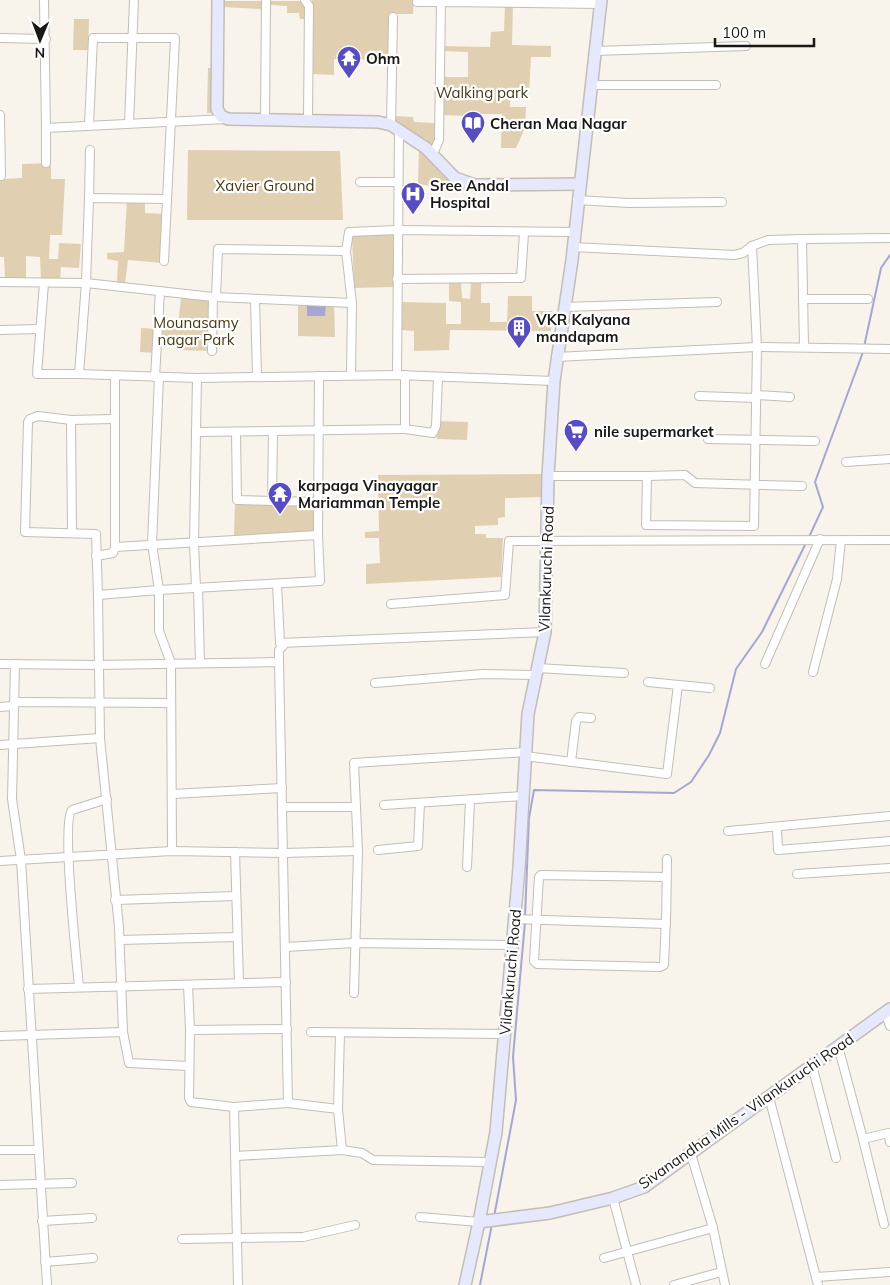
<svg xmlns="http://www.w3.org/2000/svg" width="890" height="1285" font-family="Mulish,sans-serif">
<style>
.green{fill:#e0d0b1}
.water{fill:#a3a7d5}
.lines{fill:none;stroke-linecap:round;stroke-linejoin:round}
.stream{stroke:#a3a7d5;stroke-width:2}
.street-casing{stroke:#c2beb6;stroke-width:10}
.secondary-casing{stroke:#c2beb6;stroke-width:14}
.street{stroke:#fff;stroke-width:8}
.secondary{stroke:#e6e8fd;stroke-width:11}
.labels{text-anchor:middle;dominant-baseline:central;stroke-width:4.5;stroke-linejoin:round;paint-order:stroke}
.poi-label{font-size:15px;font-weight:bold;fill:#1a1815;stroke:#fff;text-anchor:start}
.park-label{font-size:15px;fill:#4a3813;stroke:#fff}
.street-label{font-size:15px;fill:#1a1815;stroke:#fff}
</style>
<rect width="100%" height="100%" fill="#f8f3eb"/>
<g class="green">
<polygon points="312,0 414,0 413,14 389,14 388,60 334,59 334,75 312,74"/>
<polygon points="222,1 261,1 261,9 222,7"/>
<polygon points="271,1 304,1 308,7 307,19 300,19 299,13 287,13 287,6 271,5"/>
<polygon points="505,5 513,5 512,45 551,46 551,57 531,57 529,93 510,92 510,107 526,107 525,128 516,148 501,148 502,114 479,114 477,139 468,138 468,116 442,115 443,77 468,77 468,52 442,51 442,46 490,47 491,32 504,31"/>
<polygon points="74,19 89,19 88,50 73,50"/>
<polygon points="208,68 224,68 223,113 207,113"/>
<polygon points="395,116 413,117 414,122 435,123 435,140 431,146 395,123"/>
<polygon points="419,147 467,185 467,191 418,184"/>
<polygon points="188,150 340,151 343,220 187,220"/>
<polygon points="51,163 51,179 65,179 62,235 50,235 49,259 58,259 59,243 81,244 79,268 61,267 60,280 41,279 40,257 26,256 26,278 5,278 4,257 0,257 0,179 22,178 22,164"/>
<polygon points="127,199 145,200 145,213 165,214 163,263 128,260 125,284 117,283 118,261 107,259 107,253 124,252"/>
<polygon points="393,233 393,287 354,288 352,234"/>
<polygon points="449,282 461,282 462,298 470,299 471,282 481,282 481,303 490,303 490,322 507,322 508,296 532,296 532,311 552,311 551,331 450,330 449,350 414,351 414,331 401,330 401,302 446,303 446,324 461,324 461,302 449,301"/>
<polygon points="181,298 217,300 213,351 176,350 177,337 160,336 159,353 140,352 141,328 155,329 155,325 178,326"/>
<polygon points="298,303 334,304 335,337 298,336"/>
<polygon points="437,421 468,422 467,440 437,439"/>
<polygon points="541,474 541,497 505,498 505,517 498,518 498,525 475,526 475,534 486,534 486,538 503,538 501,577 366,584 366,564 380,563 379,538 365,538 365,532 379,531 378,475"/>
<polygon points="235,502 313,504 314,532 234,535"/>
</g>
<polygon class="water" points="307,304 326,305 325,316 307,316"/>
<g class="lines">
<g class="stream">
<polyline points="864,347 881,268 890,255"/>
<polyline points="809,537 823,507 815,482 863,352"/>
<polyline points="525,917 529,818 534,790 674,793 691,782 709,755 720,733 736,669 762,632 806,543"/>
<polyline points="494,1217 516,1100 513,1057 525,922"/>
<polyline points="480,1285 492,1224"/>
</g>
<defs>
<g id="street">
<polyline points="44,0 46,128"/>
<polyline points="305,0 309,6 308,119"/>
<polyline points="417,2 441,2"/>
<polyline points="0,38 46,39"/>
<polyline points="595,51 746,46"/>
<polyline points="591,85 716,85"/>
<polyline points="0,115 1,176"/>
<polyline points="265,119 266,0"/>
<polyline points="129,123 134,0"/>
<polyline points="89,125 93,38 175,38 164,261"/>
<polyline points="391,125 393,17"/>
<polyline points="433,154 439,140 441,2 600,4"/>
<polyline points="46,163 46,128 226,119"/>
<polyline points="360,182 398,182"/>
<polyline points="89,198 90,150"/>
<polyline points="167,199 89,198 86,283 79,374 197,378 397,375 554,381"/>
<polyline points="577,200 629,203 722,202"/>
<polyline points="752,246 768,240 802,239"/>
<polyline points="397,279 521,278 524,233"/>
<polyline points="0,282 86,283 213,297 352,303"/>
<polyline points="44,283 37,374 79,374"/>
<polyline points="216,297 218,249 346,251"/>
<polyline points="803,299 868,299"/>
<polyline points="255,300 257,377"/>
<polyline points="564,307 717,302"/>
<polyline points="0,330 39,329"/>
<polyline points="804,347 802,239 890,238"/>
<polyline points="212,351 213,297"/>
<polyline points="556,357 757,347 890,349"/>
<polyline points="115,375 115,547 318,535"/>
<polyline points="351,375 352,303 346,251 349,232 397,230 574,232"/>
<polyline points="397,375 399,130"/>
<polyline points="155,377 160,291"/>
<polyline points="159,377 152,544 159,590 320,581 318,535 319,376"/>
<polyline points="756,395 790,397"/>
<polyline points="699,396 756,398"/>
<polyline points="71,420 72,533"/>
<polyline points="405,429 433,433 436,426 438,377"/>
<polyline points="196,432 405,429 405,375"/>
<polyline points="236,432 237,500 318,502"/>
<polyline points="708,439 815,441"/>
<polyline points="846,462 890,459"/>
<polyline points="548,476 647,476 646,525 754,526 757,347 752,246 743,253 734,255 573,247"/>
<polyline points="647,476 685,475 695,483 802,486"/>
<polyline points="272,500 273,431"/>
<polyline points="96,556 113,553 115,547"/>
<polyline points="277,584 280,643"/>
<polyline points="196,588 194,543 197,378"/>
<polyline points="198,588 200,663"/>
<polyline points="98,595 96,534 25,532 28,422 30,419 38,416 71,420 113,419"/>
<polyline points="391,604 505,595 509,541 890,540"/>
<polyline points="279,662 279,650 283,646 280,643 545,632"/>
<polyline points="0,664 97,665 279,662 288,1103 234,1107 238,1285"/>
<polyline points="15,664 12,799 21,860 47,1285"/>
<polyline points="765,664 820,539"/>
<polyline points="537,668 624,673"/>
<polyline points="813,672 837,579 841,540"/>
<polyline points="648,682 710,688"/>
<polyline points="375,683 483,674 536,675"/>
<polyline points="0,707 11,706 16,702 171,703"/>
<polyline points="0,745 100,738"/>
<polyline points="525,756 667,774 678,685"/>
<polyline points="571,762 576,721 579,717 591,718"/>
<polyline points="172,794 282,788"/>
<polyline points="384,805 522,796"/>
<polyline points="283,807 356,807"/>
<polyline points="777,828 778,850 890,841"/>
<polyline points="728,831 890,816"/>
<polyline points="378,850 418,846 420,803"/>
<polyline points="172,851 171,663 159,631 159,590 98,595 100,738 119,927 123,1032 129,1063 188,1066"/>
<polyline points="235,852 239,983"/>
<polyline points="0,861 172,851 284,853 358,851 354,763 526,752"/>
<polyline points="467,867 470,800"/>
<polyline points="797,874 890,868"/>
<path d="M 667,877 L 541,875 L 539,877 L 534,961 L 537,964 L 660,967 L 664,965 C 666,930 667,895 667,859"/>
<polyline points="115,900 235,896"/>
<polyline points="514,919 666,924"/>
<polyline points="120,940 236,937"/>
<polyline points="286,947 354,943 511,945"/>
<polyline points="188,985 190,1030 189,1098 191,1102 234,1107"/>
<path d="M 79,987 C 77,963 61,821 72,810 L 107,799"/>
<polyline points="28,989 286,982"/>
<polyline points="354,993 358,851"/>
<polyline points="885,1012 890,1026"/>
<polyline points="190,1030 287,1029"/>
<polyline points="311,1032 504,1034"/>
<polyline points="0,1036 123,1032"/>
<polyline points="838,1046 863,1139 888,1133 890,1142"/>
<polyline points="812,1065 836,1158"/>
<polyline points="769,1097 818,1285"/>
<polyline points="288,1103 338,1109 342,1150"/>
<polyline points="338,1109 340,1033"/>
<polyline points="863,1139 884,1224"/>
<polyline points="0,1150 38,1150"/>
<polyline points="691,1154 713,1228 725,1285"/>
<polyline points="236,1156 342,1150 362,1153 373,1160 491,1162"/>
<polyline points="0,1185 72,1183"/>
<polyline points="613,1198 636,1285"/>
<polyline points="420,1217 479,1222"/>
<polyline points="42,1221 92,1218"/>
<polyline points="182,1239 303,1237 355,1225"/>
<polyline points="604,1258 713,1228"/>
<polyline points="45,1262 93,1258"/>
<polyline points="816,1277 890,1272"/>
<polyline points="674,1285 721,1272"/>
</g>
<g id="secondary">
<polyline points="218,0 217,109 221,116 228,119 378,122 391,125 426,148 455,178 475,185 579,184"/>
<polyline points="479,1222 550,1213 613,1198 644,1187 890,1009"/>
<polyline points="465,1285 479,1222 496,1132 519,868 528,714 545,632 548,476 554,381 572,260 601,0"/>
</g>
</defs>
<use href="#street" class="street-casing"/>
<use href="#secondary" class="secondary-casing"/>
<use href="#street" class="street"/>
<use href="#secondary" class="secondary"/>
</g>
<defs>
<symbol id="temple-pin" viewBox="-11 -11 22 30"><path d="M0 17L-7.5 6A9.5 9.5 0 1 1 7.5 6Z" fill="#564cc4" stroke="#fff"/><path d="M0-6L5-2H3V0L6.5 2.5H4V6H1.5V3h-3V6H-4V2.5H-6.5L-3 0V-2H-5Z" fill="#fff"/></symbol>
<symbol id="library-pin" viewBox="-11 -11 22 30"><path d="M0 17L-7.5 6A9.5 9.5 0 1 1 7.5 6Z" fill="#564cc4" stroke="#fff"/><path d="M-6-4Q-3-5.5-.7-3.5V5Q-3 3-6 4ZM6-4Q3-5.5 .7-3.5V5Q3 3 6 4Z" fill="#fff"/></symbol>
<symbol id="hospital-pin" viewBox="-11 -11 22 30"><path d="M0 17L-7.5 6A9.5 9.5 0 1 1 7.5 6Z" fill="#564cc4" stroke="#fff"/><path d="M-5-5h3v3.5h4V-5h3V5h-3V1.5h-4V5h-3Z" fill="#fff"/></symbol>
<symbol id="building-pin" viewBox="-11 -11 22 30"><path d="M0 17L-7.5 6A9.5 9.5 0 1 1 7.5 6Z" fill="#564cc4" stroke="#fff"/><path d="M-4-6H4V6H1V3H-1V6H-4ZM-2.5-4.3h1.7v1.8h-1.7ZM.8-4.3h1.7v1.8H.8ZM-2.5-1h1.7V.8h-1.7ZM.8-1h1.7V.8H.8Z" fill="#fff"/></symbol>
<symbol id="supermarket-pin" viewBox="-11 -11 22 30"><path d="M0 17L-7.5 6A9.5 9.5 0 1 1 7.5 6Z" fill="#564cc4" stroke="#fff"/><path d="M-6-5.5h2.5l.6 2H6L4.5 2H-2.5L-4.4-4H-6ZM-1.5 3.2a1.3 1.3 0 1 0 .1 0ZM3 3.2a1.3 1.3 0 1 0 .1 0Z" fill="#fff"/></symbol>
</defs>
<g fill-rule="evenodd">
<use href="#temple-pin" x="335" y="44" width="28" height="38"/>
<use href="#library-pin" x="459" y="109" width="28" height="38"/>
<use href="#hospital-pin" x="399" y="180" width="28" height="38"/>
<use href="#building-pin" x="505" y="314" width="28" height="38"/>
<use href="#supermarket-pin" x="562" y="417" width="28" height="38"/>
<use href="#temple-pin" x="266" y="480" width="28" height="38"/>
</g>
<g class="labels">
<g class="poi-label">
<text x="366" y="58">Ohm</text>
<text x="490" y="123">Cheran Maa Nagar</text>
<text x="430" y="185">Sree Andal<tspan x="430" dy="17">Hospital</tspan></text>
<text x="536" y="319">VKR Kalyana<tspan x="536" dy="17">mandapam</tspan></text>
<text x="594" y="431">nile supermarket</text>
<text x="298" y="485">karpaga Vinayagar<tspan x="298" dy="17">Mariamman Temple</tspan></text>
</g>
<g class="park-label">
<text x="482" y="92">Walking park</text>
<text x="265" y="185">Xavier Ground</text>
<text x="196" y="322">Mounasamy<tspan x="196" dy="17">nagar Park</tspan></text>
</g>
<g class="street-label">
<text transform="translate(546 569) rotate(-88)">Vilankuruchi Road</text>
<text transform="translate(510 972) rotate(-85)">Vilankuruchi Road</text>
<text transform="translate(746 1111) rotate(-35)">Sivanandha Mills - Vilankuruchi Road</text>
</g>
</g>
<g transform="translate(40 40) rotate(181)" stroke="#ffffff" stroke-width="4" paint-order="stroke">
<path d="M0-4L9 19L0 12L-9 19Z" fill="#1a1815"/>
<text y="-8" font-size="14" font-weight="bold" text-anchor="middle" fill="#1a1815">N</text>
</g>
<path d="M715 38v8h99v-8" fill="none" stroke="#1a1815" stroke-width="2.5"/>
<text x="722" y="38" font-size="15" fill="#1a1815" stroke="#ffffff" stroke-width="4" paint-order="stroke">100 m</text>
</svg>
